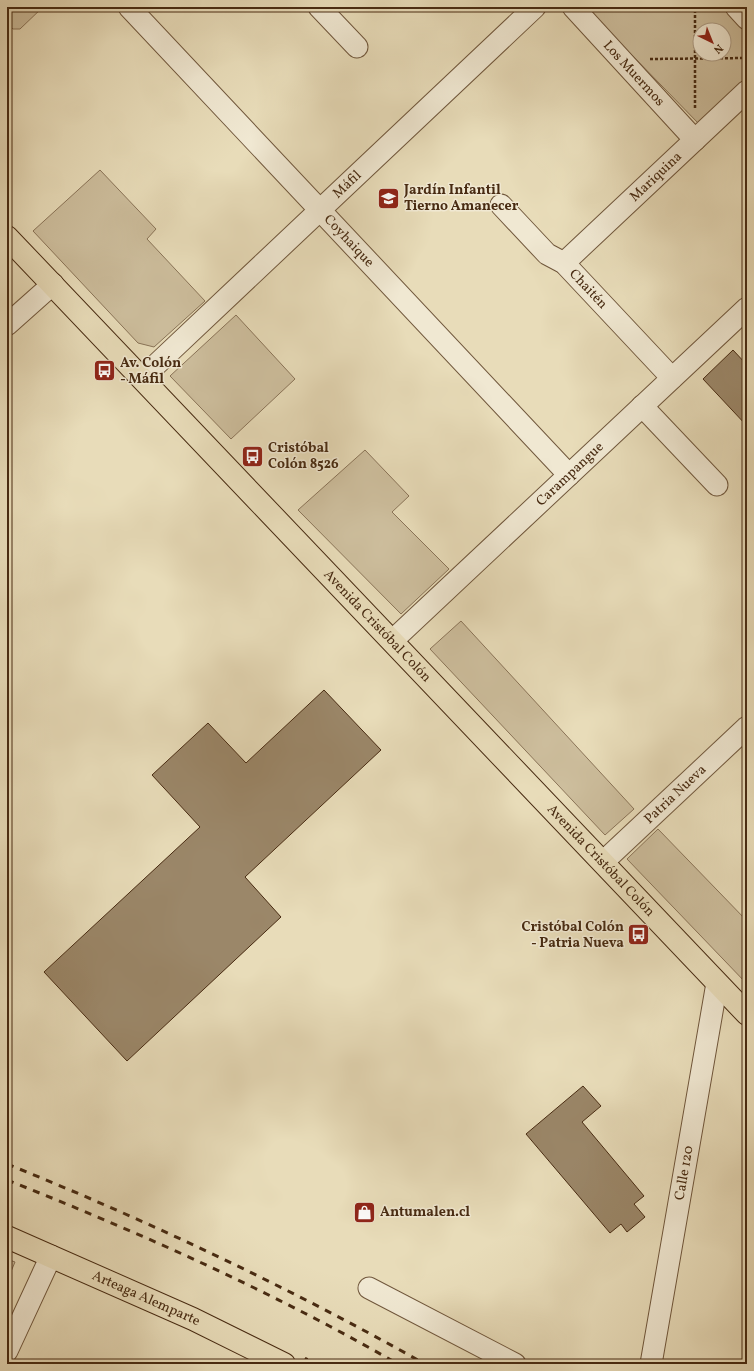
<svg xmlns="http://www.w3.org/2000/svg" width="754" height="1371" font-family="Vollkorn,serif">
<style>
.green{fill:#cdbe9d;stroke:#8a7458;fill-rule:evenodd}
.building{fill:#9b8769;stroke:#482b12}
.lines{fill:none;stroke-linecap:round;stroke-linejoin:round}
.minor-casing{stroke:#70573c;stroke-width:23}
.major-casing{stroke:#482b12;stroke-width:24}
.path{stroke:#482b12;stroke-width:2.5;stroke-dasharray:3 2;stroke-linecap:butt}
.minor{stroke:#f0e8d2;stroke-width:21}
.major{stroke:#e8dcb9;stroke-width:22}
.rail{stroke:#482b12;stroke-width:3;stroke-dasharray:7 7;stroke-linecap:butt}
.labels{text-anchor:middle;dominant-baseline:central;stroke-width:3;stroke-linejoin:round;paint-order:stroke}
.street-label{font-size:14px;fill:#482b12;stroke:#f0e8d2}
.poi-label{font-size:14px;font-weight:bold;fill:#482b12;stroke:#f0e8d2;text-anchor:start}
</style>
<rect width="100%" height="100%" fill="#e8dcb9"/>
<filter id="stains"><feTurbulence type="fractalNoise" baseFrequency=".005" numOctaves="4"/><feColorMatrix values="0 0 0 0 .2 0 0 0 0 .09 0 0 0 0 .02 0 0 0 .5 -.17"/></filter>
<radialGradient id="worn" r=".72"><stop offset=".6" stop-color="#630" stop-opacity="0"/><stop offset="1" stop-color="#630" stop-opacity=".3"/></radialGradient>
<g class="green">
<polygon points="17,7 43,7 20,29 13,29 7,24 8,16"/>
<path d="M 585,7 L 724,7 L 747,31 L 747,80 L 700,125 ZM 700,30 L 724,30 L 724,54 L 700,54 Z"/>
<polygon points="100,170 156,229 147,239 205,301 154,347 138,343 33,231"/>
<polygon points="236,315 295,379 231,439 170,376"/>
<polygon points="365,450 409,496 392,512 449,569 401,614 298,510"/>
<polygon points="461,621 634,809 605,835 430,649"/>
<polygon points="658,829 747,921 747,984 627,859"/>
<polygon points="7,1259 15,1262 7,1281"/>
</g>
<g class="building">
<polygon points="733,350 747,365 747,426 703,379"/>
<polygon points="324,690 381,750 245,877 281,917 127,1061 44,972 200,827 152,775 208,723 246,763"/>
<polygon points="583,1086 601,1106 582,1122 644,1196 634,1204 645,1217 627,1232 621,1224 610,1233 526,1134"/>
</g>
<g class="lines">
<defs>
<g id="minor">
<path id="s1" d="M 129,7 L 569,475"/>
<polyline points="319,7 357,47"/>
<path id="s2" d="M 573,7 L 695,140"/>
<polyline points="736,7 747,19"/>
<path id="s3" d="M 501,205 L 547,254 L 564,263 L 672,378"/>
<path id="s4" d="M 564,263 L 747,91"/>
<polyline points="7,325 53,284"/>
<path id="s5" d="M 142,378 L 535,7"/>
<polyline points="642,406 717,485"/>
<path id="s6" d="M 392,641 L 747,308"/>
<path id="s7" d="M 603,862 L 747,727"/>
<polyline points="369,1288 515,1364"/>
<polyline points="7,1351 51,1256"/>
<path id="s8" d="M 651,1364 L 717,983"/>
</g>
<g id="major">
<path id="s9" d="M 7,237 L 747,1014"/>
<path id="s10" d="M 7,1237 L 193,1319 L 284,1364"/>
</g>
</defs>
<use href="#minor" class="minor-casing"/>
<use href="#major" class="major-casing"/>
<g class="path">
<polyline points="650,59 747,58"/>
<polyline points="695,108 695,7"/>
<polyline points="305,1358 316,1364"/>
</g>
<use href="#minor" class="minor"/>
<use href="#major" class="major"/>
<g class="rail">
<path d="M 7,1164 C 151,1222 290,1288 425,1364"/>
<path d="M 7,1180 C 141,1233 273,1292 398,1364"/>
</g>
</g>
<defs>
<symbol id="school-square" viewBox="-11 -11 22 22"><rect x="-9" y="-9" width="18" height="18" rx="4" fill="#8f2418" stroke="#f0e8d2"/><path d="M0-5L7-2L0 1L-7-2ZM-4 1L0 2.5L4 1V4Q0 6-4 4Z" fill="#fff"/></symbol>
<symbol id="bus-square" viewBox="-11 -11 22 22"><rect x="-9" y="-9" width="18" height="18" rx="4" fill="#8f2418" stroke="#f0e8d2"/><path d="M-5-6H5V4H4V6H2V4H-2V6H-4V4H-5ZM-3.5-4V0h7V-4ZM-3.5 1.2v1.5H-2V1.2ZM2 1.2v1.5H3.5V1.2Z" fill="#fff"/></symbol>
<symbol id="shop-square" viewBox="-11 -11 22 22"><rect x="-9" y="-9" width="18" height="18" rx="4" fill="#8f2418" stroke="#f0e8d2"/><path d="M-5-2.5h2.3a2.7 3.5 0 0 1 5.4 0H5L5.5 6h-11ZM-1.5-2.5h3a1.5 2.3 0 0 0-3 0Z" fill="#fff"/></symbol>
</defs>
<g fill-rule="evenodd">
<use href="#school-square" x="376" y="186" width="25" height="25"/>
<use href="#bus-square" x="92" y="358" width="25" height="25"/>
<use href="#bus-square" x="240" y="444" width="25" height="25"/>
<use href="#bus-square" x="626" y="922" width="25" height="25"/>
<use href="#shop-square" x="352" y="1200" width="25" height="25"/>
</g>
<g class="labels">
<g class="street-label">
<text stroke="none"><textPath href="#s2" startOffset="90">Los Muermos</textPath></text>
<text stroke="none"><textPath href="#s4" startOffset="126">Mariquina</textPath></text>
<text stroke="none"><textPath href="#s5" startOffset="282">Máfil</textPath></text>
<text stroke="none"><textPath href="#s1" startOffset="321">Coyhaique</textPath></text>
<text stroke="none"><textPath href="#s3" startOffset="122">Chaitén</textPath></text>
<text stroke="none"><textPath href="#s6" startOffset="244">Carampangue</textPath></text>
<text stroke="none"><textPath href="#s9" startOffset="537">Avenida Cristóbal Colón</textPath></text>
<text stroke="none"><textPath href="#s7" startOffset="99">Patria Nueva</textPath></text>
<text stroke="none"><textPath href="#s9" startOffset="861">Avenida Cristóbal Colón</textPath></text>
<text stroke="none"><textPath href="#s8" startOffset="194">Calle 120</textPath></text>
<text stroke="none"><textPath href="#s10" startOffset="152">Arteaga Alemparte</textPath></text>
</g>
<g class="poi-label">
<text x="404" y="190">Jardín Infantil<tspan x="404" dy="16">Tierno Amanecer</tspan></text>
<text x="120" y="363">Av. Colón<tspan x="120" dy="16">- Máfil</tspan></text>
<text x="268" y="448">Cristóbal<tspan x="268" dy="16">Colón 8526</tspan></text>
<text x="624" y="927" text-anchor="end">Cristóbal Colón<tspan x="624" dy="16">- Patria Nueva</tspan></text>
<text x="380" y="1212">Antumalen.cl</text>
</g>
</g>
<rect width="754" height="1371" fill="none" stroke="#e8dcb9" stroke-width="24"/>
<rect x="8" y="8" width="738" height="1355" fill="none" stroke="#482b12" stroke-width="2"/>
<rect x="12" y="12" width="730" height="1347" fill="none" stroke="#482b12"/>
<g transform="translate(712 42) rotate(137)"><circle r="19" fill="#f0e8d2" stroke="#ad9c85"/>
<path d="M0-3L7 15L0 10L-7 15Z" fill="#8f2418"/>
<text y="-6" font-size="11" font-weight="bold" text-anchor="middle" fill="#482b12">N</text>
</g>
<rect width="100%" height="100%" filter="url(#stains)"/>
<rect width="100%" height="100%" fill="url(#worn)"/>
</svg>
